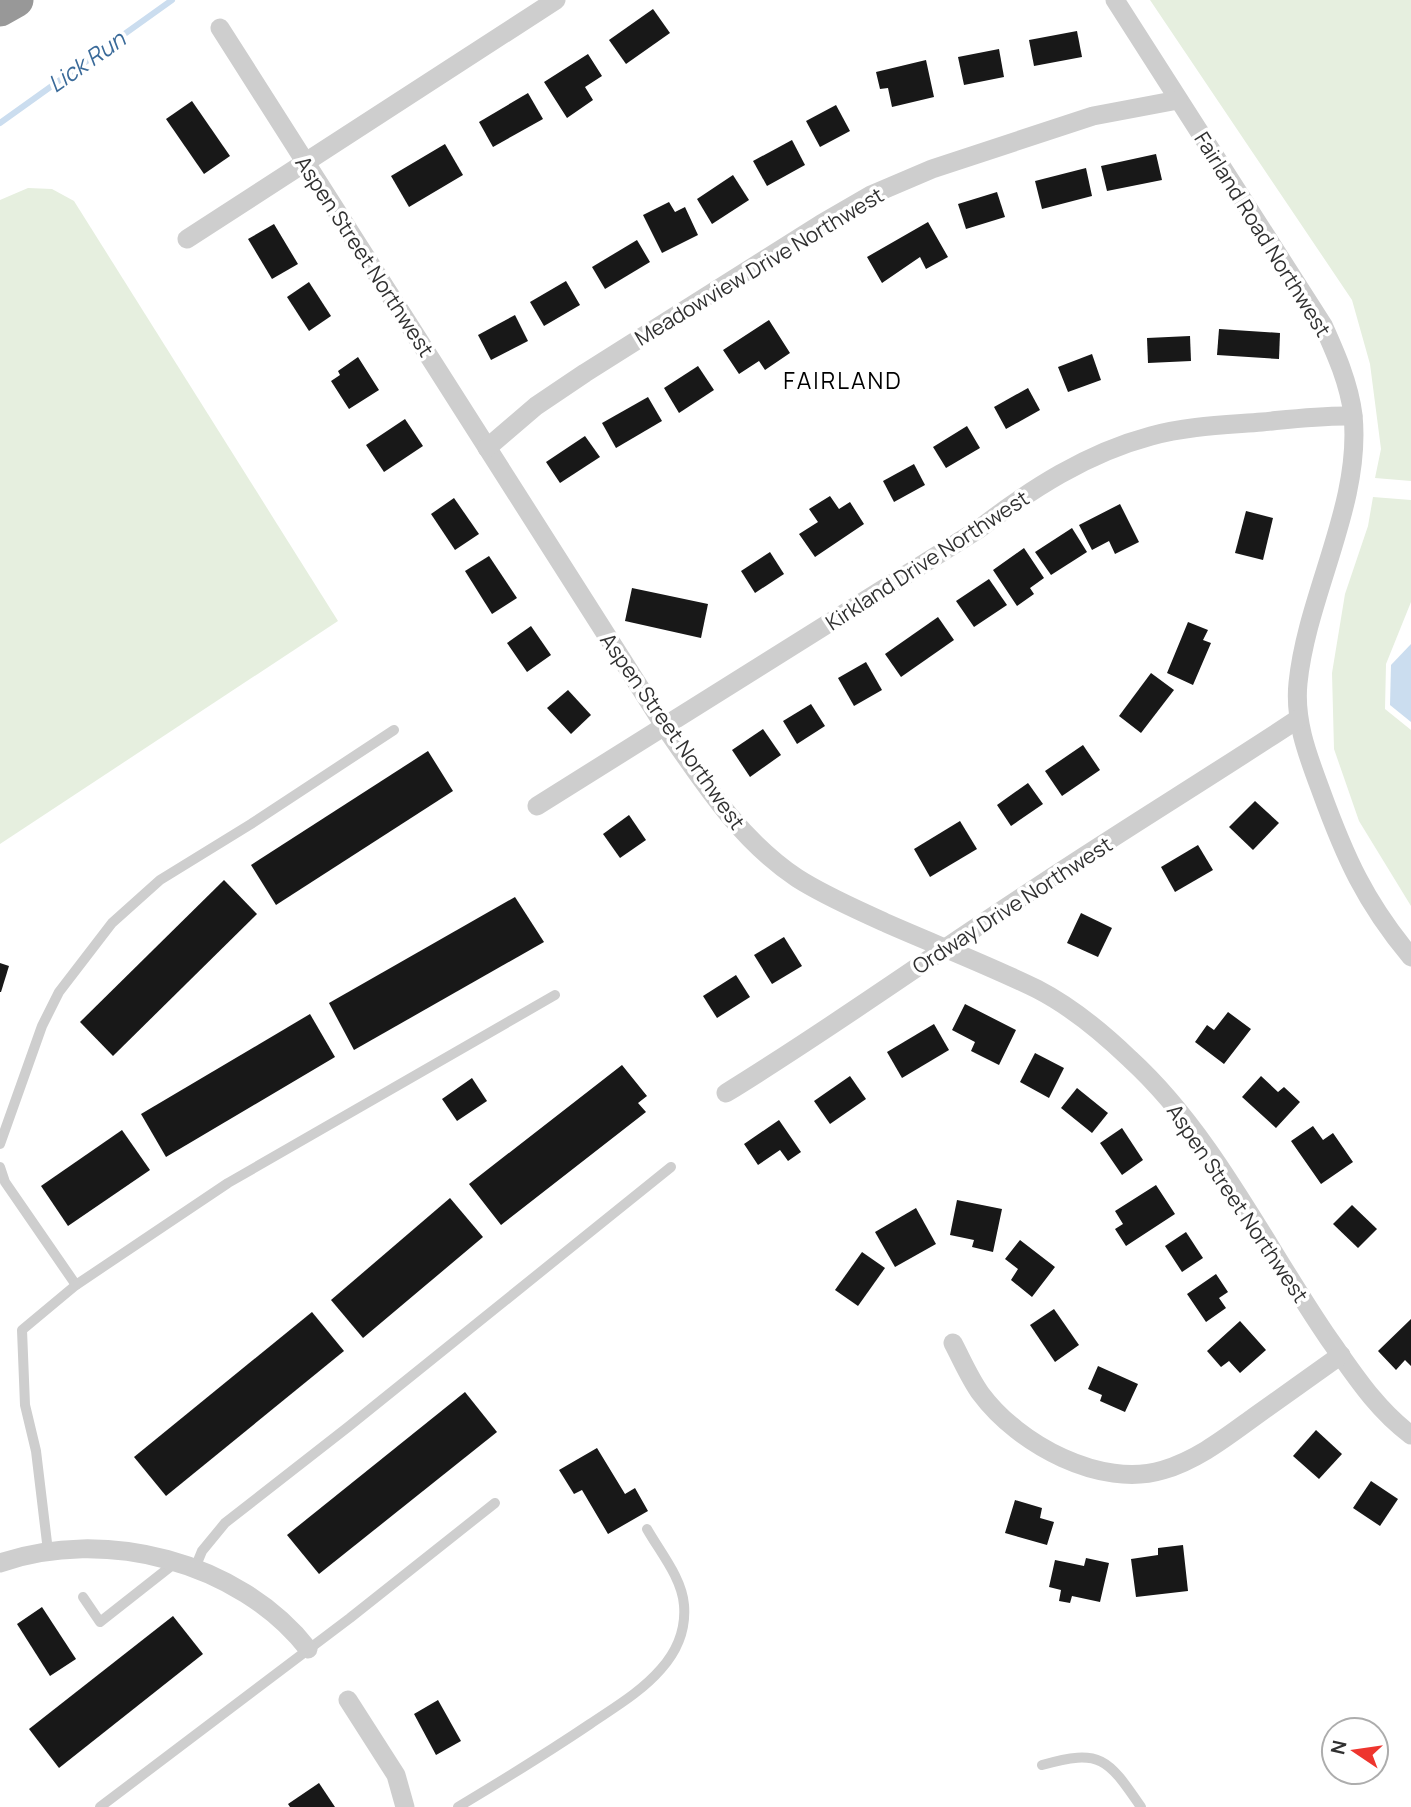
<svg xmlns="http://www.w3.org/2000/svg" width="1411" height="1807" font-family="Manrope,sans-serif">
<style>
.green{fill:#e6efdf}
.water{fill:#cbddef}
.lines{fill:none;stroke-linecap:round;stroke-linejoin:round}
.stream{stroke:#cbddef;stroke-width:6}
.building{fill:#181818}
.lane{stroke:#cecece;stroke-width:10}
.street{stroke:#cecece;stroke-width:19}
.highway{stroke:#989898;stroke-width:35}
.labels{text-anchor:middle;dominant-baseline:central;stroke-width:7;stroke-linejoin:round;paint-order:stroke}
.street-label{font-size:21px;fill:#313131;stroke:#fff}
.water-label{font-size:23px;font-style:italic;fill:#3a6a99;stroke:#fff}
.neighbourhood-label{font-size:23px;letter-spacing:2px;fill:#000;stroke:#fff}
</style>
<rect width="100%" height="100%" fill="#fff"/>
<g class="green">
<polygon points="1150,0 1411,0 1411,481 1375,478 1381,449 1370,364 1352,300"/>
<polygon points="28,188 52,189 74,201 338,621 0,844 0,200"/>
<polygon points="1373,497 1411,500 1411,602 1386,664 1385,709 1411,730 1411,906 1359,821 1334,749 1332,673 1345,594 1368,526"/>
</g>
<polygon class="water" points="1411,644 1411,722 1390,705 1391,665"/>
<g class="lines">
<polyline class="stream" points="0,123 172,0"/>
</g>
<g class="building">
<polygon points="653,9 670,33 626,64 609,40"/>
<polygon points="1077,31 1082,57 1034,66 1029,40"/>
<polygon points="999,49 1004,77 964,85 958,57"/>
<polygon points="588,54 602,76 585,87 593,100 567,118 544,82"/>
<polygon points="926,60 934,97 892,107 888,88 880,89 876,72"/>
<polygon points="528,93 543,119 493,147 479,122"/>
<polygon points="192,101 230,156 204,174 166,119"/>
<polygon points="836,105 850,131 820,147 806,121"/>
<polygon points="792,140 805,165 767,186 753,161"/>
<polygon points="445,144 463,175 409,207 391,176"/>
<polygon points="1156,154 1162,180 1107,191 1101,166"/>
<polygon points="1086,168 1092,196 1042,209 1035,181"/>
<polygon points="733,175 749,200 712,224 697,199"/>
<polygon points="997,192 1005,217 966,229 958,204"/>
<polygon points="669,202 675,212 685,207 698,235 662,253 643,215"/>
<polygon points="928,222 948,257 926,269 920,257 882,283 867,257"/>
<polygon points="274,224 298,264 272,279 248,239"/>
<polygon points="637,240 650,262 605,289 592,267"/>
<polygon points="566,281 580,305 544,326 530,302"/>
<polygon points="309,282 331,316 309,331 287,297"/>
<polygon points="515,315 528,341 491,360 478,335"/>
<polygon points="769,320 790,353 765,370 759,361 739,374 723,350"/>
<polygon points="1219,329 1280,333 1279,359 1217,355"/>
<polygon points="1190,336 1191,361 1148,363 1147,338"/>
<polygon points="1092,354 1101,380 1068,392 1058,367"/>
<polygon points="358,357 379,390 349,409 331,381 340,375 338,371"/>
<polygon points="698,366 714,390 679,413 664,388"/>
<polygon points="1028,388 1040,410 1006,429 994,407"/>
<polygon points="648,397 662,421 616,448 602,423"/>
<polygon points="405,419 423,446 384,472 366,445"/>
<polygon points="967,426 980,448 946,468 933,447"/>
<polygon points="585,436 600,457 560,483 546,462"/>
<polygon points="914,464 925,485 894,502 883,481"/>
<polygon points="830,496 839,509 850,502 864,524 815,557 799,534 818,522 809,509"/>
<polygon points="454,498 479,534 455,550 431,514"/>
<polygon points="1120,504 1139,542 1115,554 1109,541 1092,550 1079,525"/>
<polygon points="1246,511 1273,518 1263,560 1235,553"/>
<polygon points="1072,528 1087,552 1051,575 1035,552"/>
<polygon points="1024,548 1044,578 1030,588 1034,594 1017,606 993,570"/>
<polygon points="770,552 784,574 755,593 741,571"/>
<polygon points="489,556 517,598 492,614 465,571"/>
<polygon points="989,579 1007,605 974,627 956,601"/>
<polygon points="632,588 708,604 701,638 625,621"/>
<polygon points="938,617 954,640 901,677 885,654"/>
<polygon points="1188,622 1208,630 1203,640 1211,643 1193,685 1167,673"/>
<polygon points="531,626 551,655 527,672 507,643"/>
<polygon points="866,662 882,690 854,706 838,678"/>
<polygon points="1151,673 1174,690 1141,733 1119,716"/>
<polygon points="568,690 591,715 571,734 547,708"/>
<polygon points="811,704 825,726 797,744 783,721"/>
<polygon points="763,729 781,755 750,777 732,750"/>
<polygon points="1083,745 1100,770 1062,796 1045,771"/>
<polygon points="428,751 453,791 276,905 251,865"/>
<polygon points="1028,783 1043,804 1011,826 997,805"/>
<polygon points="1255,801 1279,823 1253,850 1229,827"/>
<polygon points="629,815 646,840 620,858 603,834"/>
<polygon points="960,821 977,849 930,877 914,849"/>
<polygon points="1198,845 1213,870 1175,892 1161,867"/>
<polygon points="224,880 257,914 113,1056 80,1022"/>
<polygon points="515,897 544,942 354,1050 329,1003"/>
<polygon points="1081,913 1112,928 1098,957 1067,943"/>
<polygon points="784,937 802,966 772,984 754,955"/>
<polygon points="0,963 9,966 1,992 0,992"/>
<polygon points="736,975 750,997 717,1018 703,996"/>
<polygon points="965,1004 1016,1030 999,1065 971,1051 975,1042 952,1030"/>
<polygon points="1228,1012 1251,1029 1224,1064 1195,1042 1207,1025 1214,1030"/>
<polygon points="310,1014 335,1057 166,1157 141,1114"/>
<polygon points="934,1024 949,1050 902,1078 887,1052"/>
<polygon points="1035,1053 1064,1068 1049,1098 1020,1082"/>
<polygon points="622,1065 647,1096 638,1103 646,1112 501,1225 469,1184"/>
<polygon points="850,1076 866,1099 830,1124 814,1101"/>
<polygon points="1261,1076 1278,1092 1284,1087 1300,1102 1276,1128 1242,1097"/>
<polygon points="472,1078 487,1101 457,1121 442,1099"/>
<polygon points="1077,1088 1108,1113 1092,1133 1061,1108"/>
<polygon points="779,1120 801,1152 788,1161 780,1150 758,1165 744,1144"/>
<polygon points="1313,1126 1323,1140 1333,1133 1353,1162 1321,1184 1291,1141"/>
<polygon points="1122,1128 1143,1160 1122,1175 1100,1143"/>
<polygon points="122,1130 150,1170 68,1226 41,1186"/>
<polygon points="1156,1185 1175,1214 1126,1246 1115,1229 1123,1224 1115,1211"/>
<polygon points="450,1198 483,1237 363,1338 331,1300"/>
<polygon points="957,1200 1002,1209 993,1252 972,1247 974,1240 950,1235"/>
<polygon points="1352,1205 1377,1229 1358,1248 1333,1224"/>
<polygon points="916,1208 936,1244 895,1267 875,1232"/>
<polygon points="1186,1232 1203,1258 1182,1272 1165,1246"/>
<polygon points="1020,1240 1055,1267 1032,1297 1011,1280 1018,1269 1005,1259"/>
<polygon points="862,1252 885,1268 858,1306 835,1290"/>
<polygon points="1216,1274 1228,1292 1219,1298 1226,1308 1206,1322 1187,1294"/>
<polygon points="1054,1309 1079,1345 1055,1362 1030,1325"/>
<polygon points="312,1312 344,1351 166,1496 134,1457"/>
<polygon points="1411,1319 1411,1366 1405,1360 1396,1370 1378,1351"/>
<polygon points="1240,1321 1266,1350 1240,1373 1229,1361 1221,1367 1207,1351"/>
<polygon points="1098,1366 1138,1384 1125,1412 1100,1401 1102,1395 1088,1389"/>
<polygon points="465,1392 497,1432 319,1574 287,1535"/>
<polygon points="1316,1430 1342,1454 1319,1479 1293,1456"/>
<polygon points="597,1448 625,1494 635,1488 648,1511 608,1534 582,1490 574,1494 559,1470"/>
<polygon points="1371,1481 1398,1499 1380,1526 1353,1508"/>
<polygon points="1015,1500 1042,1508 1040,1518 1054,1522 1047,1545 1005,1533"/>
<polygon points="1183,1545 1188,1591 1136,1597 1131,1559 1158,1555 1158,1548"/>
<polygon points="1086,1558 1109,1563 1100,1602 1072,1596 1070,1603 1059,1601 1061,1590 1049,1587 1055,1560 1084,1566"/>
<polygon points="42,1607 76,1659 50,1676 17,1624"/>
<polygon points="173,1616 203,1654 59,1768 29,1729"/>
<polygon points="438,1700 461,1741 436,1755 414,1714"/>
<polygon points="319,1783 335,1807 290,1807 288,1804"/>
</g>
<g class="lines">
<g class="lane">
<polyline points="0,1144 42,1026 59,992 112,923 160,880 251,824 394,730"/>
<polyline points="0,1167 5,1182 76,1285"/>
<polyline points="48,1551 36,1451 25,1405 22,1330 76,1285 228,1183 555,995"/>
<polyline points="195,1568 202,1551 225,1523 348,1427 671,1167"/>
<polyline points="83,1597 100,1622 175,1563"/>
<path d="M 1042,1765 C 1101,1748 1108,1759 1141,1807"/>
<polyline points="100,1807 350,1618 495,1503"/>
<path d="M 458,1807 C 503,1780 547,1753 590,1724 C 615,1707 641,1692 661,1669 C 677,1651 686,1629 684,1605 C 682,1578 660,1552 647,1529"/>
</g>
<g class="street">
<path d="M 1115,0 L 1323,325 C 1336,354 1349,383 1353,415 C 1362,504 1307,594 1298,683 C 1294,721 1308,756 1321,791 C 1345,857 1365,902 1411,957"/>
<path d="M 220,28 L 665,727 C 703,782 740,840 797,878 C 825,896 856,909 886,923 C 936,945 988,965 1037,989 C 1070,1006 1103,1033 1130,1059 C 1213,1135 1265,1246 1329,1339 C 1354,1374 1376,1409 1411,1435"/>
<polyline points="187,239 556,0"/>
<polyline points="487,448 536,406 585,373 821,224 871,195 932,169 1093,116 1178,100"/>
<path d="M 537,806 L 979,529 C 1031,489 1087,453 1151,436 C 1187,426 1225,425 1262,422 C 1292,419 1323,415 1353,416"/>
<path d="M 726,1093 C 827,1031 923,962 1022,897 C 1113,836 1207,779 1298,719"/>
<path d="M 953,1343 C 962,1360 970,1379 981,1394 C 1018,1444 1101,1489 1163,1470 C 1197,1460 1225,1438 1254,1417 C 1283,1396 1312,1376 1341,1355"/>
<path d="M 0,1563 C 104,1527 239,1561 308,1649"/>
<polyline points="348,1700 396,1775 405,1807"/>
</g>
<polyline class="highway" points="0,9 16,0"/>
</g>
<g class="labels">
<g class="street-label">
<text transform="translate(1263 234) rotate(58)">Fairland Road Northwest</text>
<text transform="translate(365 256) rotate(57)">Aspen Street Northwest</text>
<text transform="translate(759 266) rotate(-31)">Meadowview Drive Northwest</text>
<text transform="translate(927 560) rotate(-33)">Kirkland Drive Northwest</text>
<text transform="translate(673 731) rotate(55)">Aspen Street Northwest</text>
<text transform="translate(1012 905) rotate(-33)">Ordway Drive Northwest</text>
<text transform="translate(1238 1203) rotate(56)">Aspen Street Northwest</text>
</g>
<g class="water-label">
<text transform="translate(86 61) rotate(-35)">Lick Run</text>
</g>
<g class="neighbourhood-label">
<text x="843" y="380">FAIRLAND</text>
</g>
</g>
<g transform="translate(1355 1751) rotate(283)"><circle r="33" fill="#ffffff" stroke="#adadad" stroke-width="2"/>
<path d="M0-5L12 26L0 18L-12 26Z" fill="#ee352e"/>
<text y="-10" font-size="19" font-weight="bold" text-anchor="middle" fill="#313131">N</text>
</g>
</svg>
